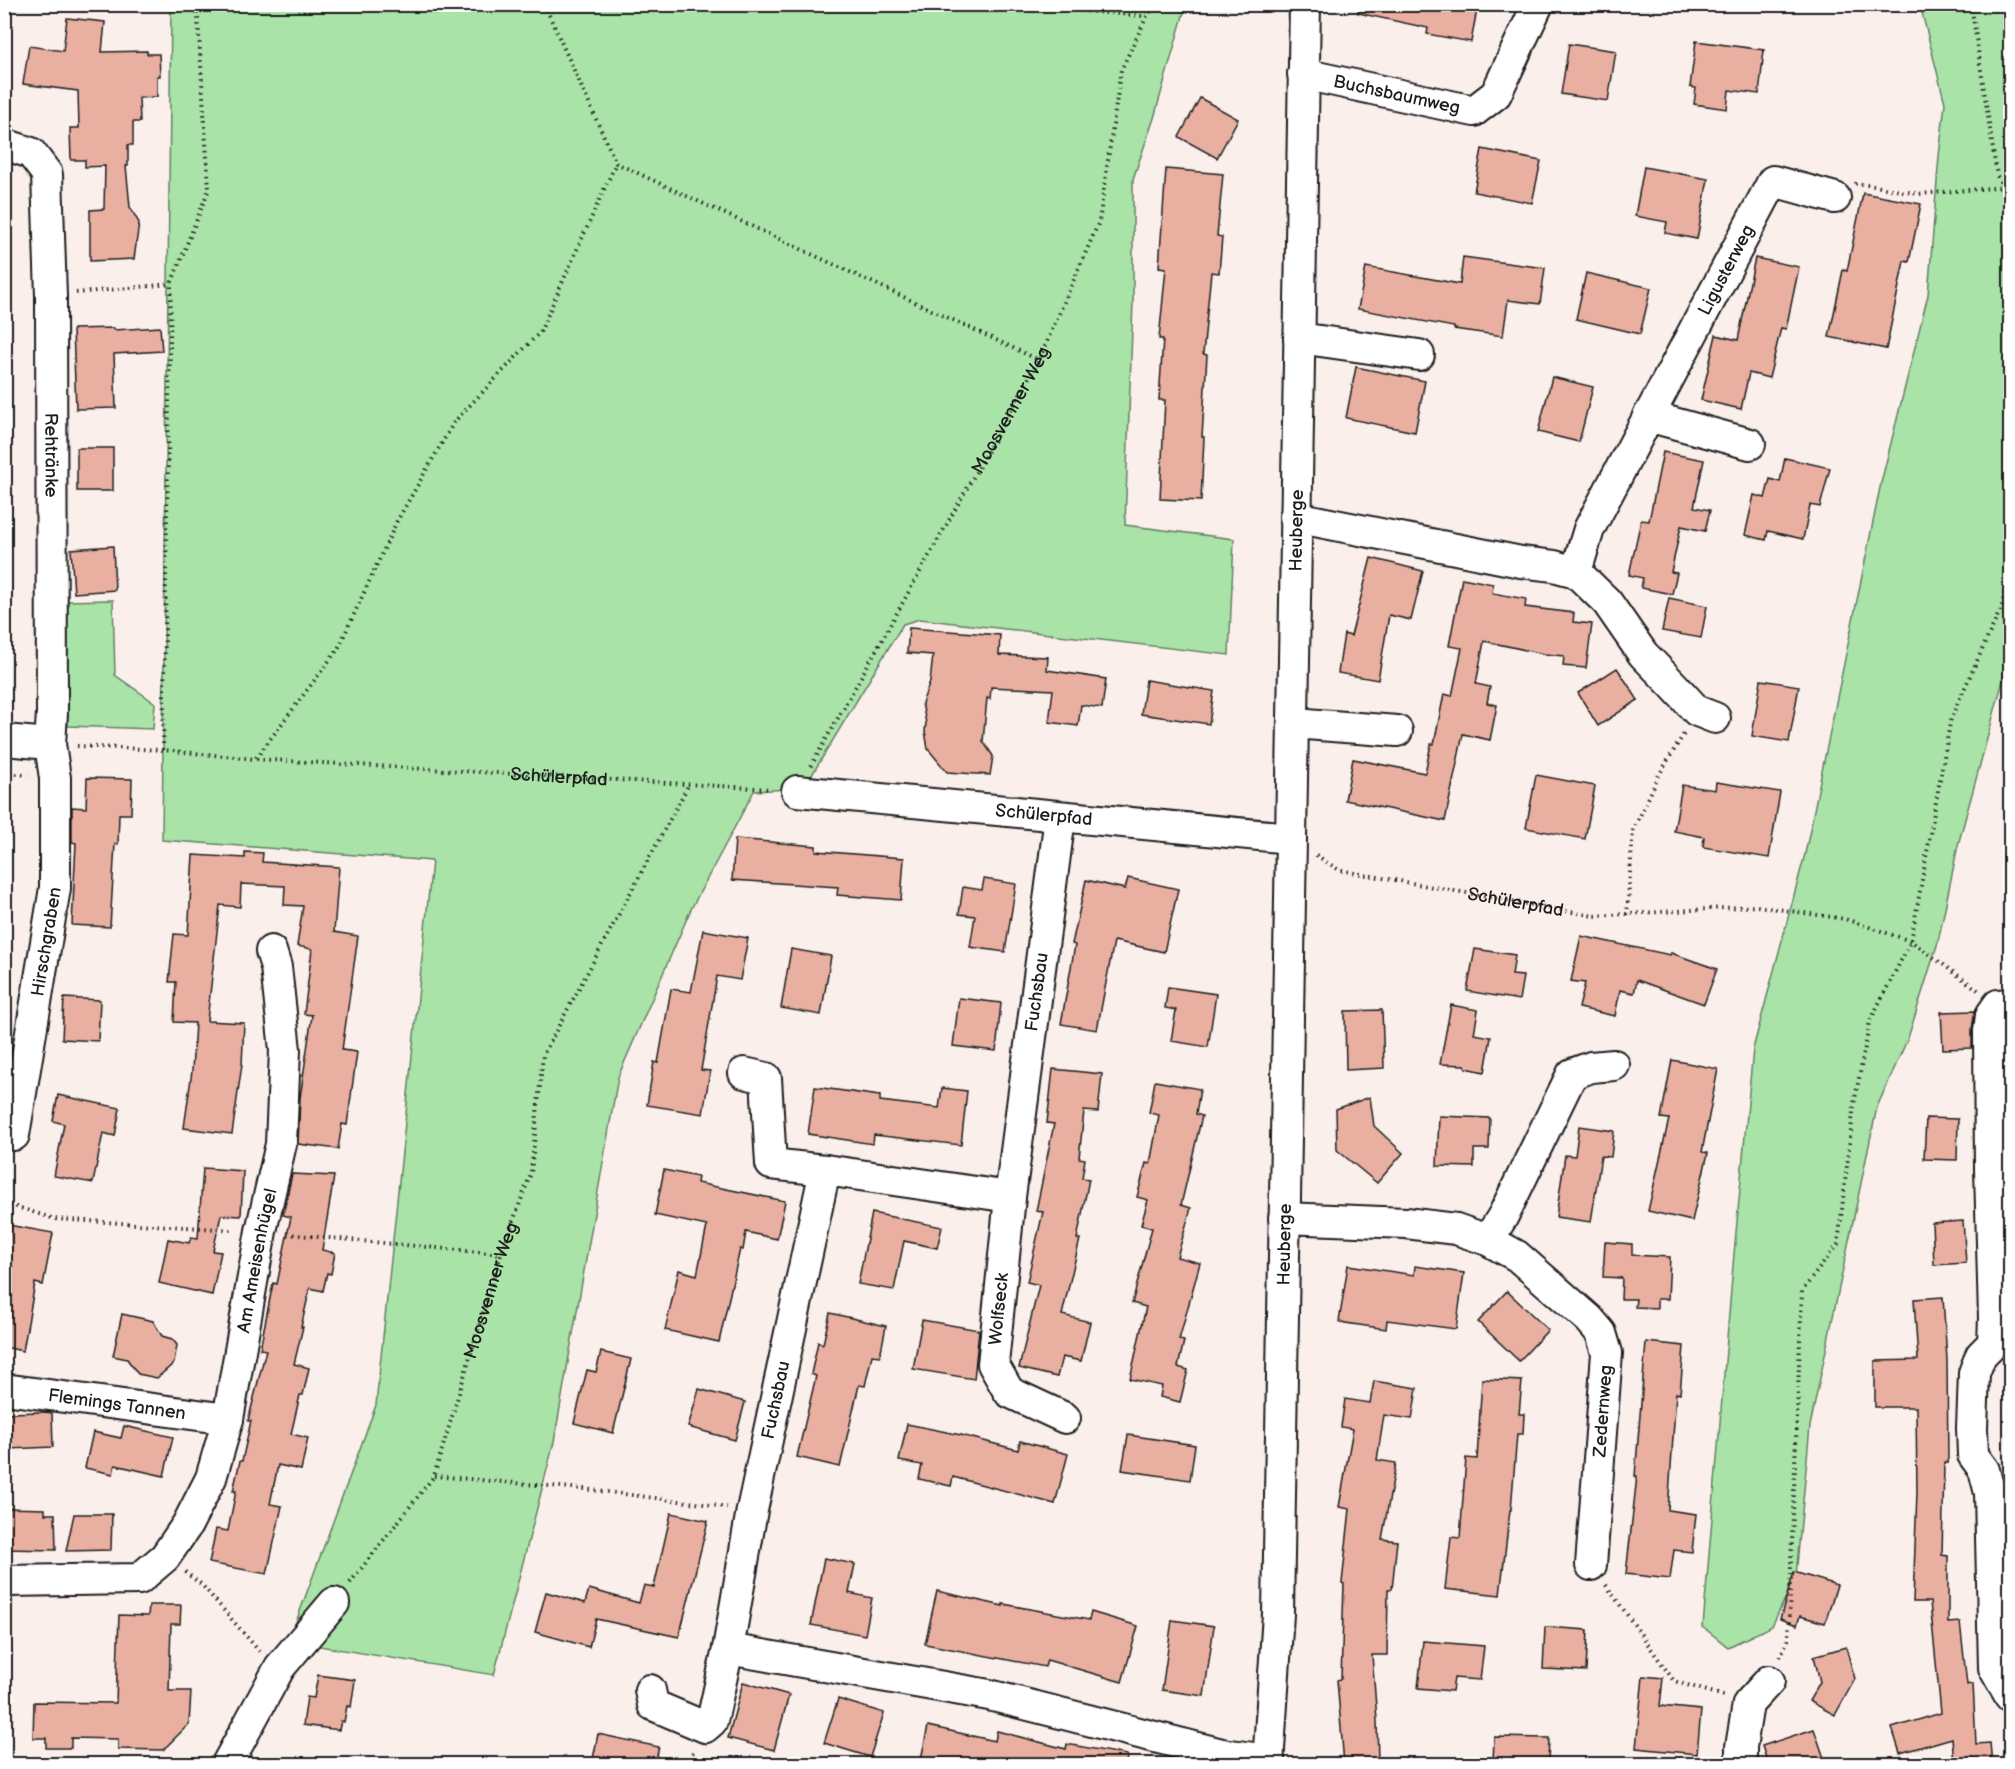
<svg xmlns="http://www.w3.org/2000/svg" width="2015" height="1769" font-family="'Balsamiq Sans',sans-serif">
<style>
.green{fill:#a9e3a8;stroke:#628062;stroke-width:1.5}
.building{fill:#e9b0a1;stroke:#1c1c1c;stroke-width:1.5}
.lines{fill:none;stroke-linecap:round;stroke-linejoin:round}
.minor-casing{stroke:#1c1c1c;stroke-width:34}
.path{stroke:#1c1c1c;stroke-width:4;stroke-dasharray:1.5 4.5;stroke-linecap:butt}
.minor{stroke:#fff;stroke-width:30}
.labels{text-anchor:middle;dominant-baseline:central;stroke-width:4.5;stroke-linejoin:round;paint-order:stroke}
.street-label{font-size:18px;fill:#1c1c1c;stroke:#fff}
</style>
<rect width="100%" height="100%" fill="#fbefec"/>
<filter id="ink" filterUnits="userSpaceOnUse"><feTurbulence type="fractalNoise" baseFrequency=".0167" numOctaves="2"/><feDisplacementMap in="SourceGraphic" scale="12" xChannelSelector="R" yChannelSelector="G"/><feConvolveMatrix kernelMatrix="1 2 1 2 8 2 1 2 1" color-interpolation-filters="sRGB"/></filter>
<g filter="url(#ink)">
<g class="green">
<polygon points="171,5 1186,5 1154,118 1133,179 1133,301 1125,525 1234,539 1229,655 920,619 903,624 804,788 754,791 691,909 618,1077 554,1442 494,1675 289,1641 376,1405 432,861 162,840"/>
<polygon points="1920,5 2010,5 2010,655 1958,845 1938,942 1908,1038 1877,1107 1810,1426 1796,1576 1772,1626 1728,1647 1703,1627 1734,1254 1753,1049 1805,854 1881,483 1928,295 1939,156 1945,103"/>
<polygon points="113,600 115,675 155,703 153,729 68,726 64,601"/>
</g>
<g class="building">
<polygon points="1359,4 1478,4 1471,42 1427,34 1428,28 1358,13"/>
<polygon points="67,18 105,22 102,52 147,51 147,54 159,54 160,76 157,76 157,97 139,98 140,122 133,122 133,145 128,145 128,166 126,166 130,207 139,223 134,259 90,261 90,210 104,209 105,166 85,167 85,160 71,160 70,128 79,128 78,91 23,84 29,46 63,51"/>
<polygon points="1696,41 1764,50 1759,94 1729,90 1727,109 1694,104 1696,88 1690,87"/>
<polygon points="1569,44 1616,51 1608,101 1561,94"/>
<polygon points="1200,98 1238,119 1217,158 1179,137"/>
<polygon points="1482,149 1541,161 1532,203 1474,192"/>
<polygon points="1644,167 1708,179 1697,239 1665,233 1667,222 1635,216"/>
<polygon points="1166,169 1223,174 1217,236 1222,237 1219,273 1211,272 1203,354 1207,355 1202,437 1204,437 1201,501 1160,499 1165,400 1159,400 1163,339 1159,339 1166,268 1159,267"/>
<polygon points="1863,193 1921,204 1909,262 1904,261 1886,349 1829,337 1843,270 1847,271"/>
<polygon points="1463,257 1545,268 1540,304 1508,300 1503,336 1454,329 1454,327 1358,309 1366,267 1460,284"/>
<polygon points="1755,258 1799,267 1786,329 1781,328 1769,378 1749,373 1741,409 1701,400 1716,335 1738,340"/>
<polygon points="1586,273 1651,288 1640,334 1576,319"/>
<polygon points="160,327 162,351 114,354 116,408 76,409 73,329 114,328 114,330"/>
<polygon points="1356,367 1425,381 1415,432 1346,418"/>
<polygon points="1552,377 1593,387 1579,442 1538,432"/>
<rect x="77" y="448" width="36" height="43"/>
<polygon points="1663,452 1704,460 1694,507 1710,510 1705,531 1681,526 1671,572 1677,573 1672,594 1641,588 1643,578 1629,575 1641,520 1649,521"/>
<polygon points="1785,458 1830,468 1820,507 1810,505 1803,539 1768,531 1766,540 1745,535 1754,495 1765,498 1770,479 1780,482"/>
<polygon points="113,546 115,590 74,593 71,549"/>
<polygon points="1371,558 1423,571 1411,620 1389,615 1378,680 1338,673 1344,634 1351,636"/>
<polygon points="1462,578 1493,584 1492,593 1526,599 1525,607 1574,613 1573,622 1592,624 1586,668 1563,666 1564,656 1544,654 1484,641 1476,684 1490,687 1487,703 1497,705 1490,740 1463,734 1445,821 1345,800 1353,759 1425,773 1431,744 1434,744 1444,694 1452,696 1462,648 1449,646"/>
<polygon points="1669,598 1707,606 1701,638 1662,631"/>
<polygon points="909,628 1000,635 999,655 1048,657 1047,670 1106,679 1102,708 1081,705 1078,726 1049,722 1053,690 991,687 990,699 987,698 983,741 993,756 990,775 947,772 928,749 925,731 926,723 922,703 930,682 933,655 907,653"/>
<polygon points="1617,668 1638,700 1598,726 1578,693"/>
<polygon points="1146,680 1214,691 1209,724 1141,714"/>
<polygon points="1761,680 1799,686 1789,742 1752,736"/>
<polygon points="1536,775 1595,786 1585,839 1526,828"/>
<polygon points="87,778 132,779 131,814 119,814 118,844 115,844 110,927 72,925 76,843 72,842 72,807 86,808"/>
<polygon points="1716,782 1780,792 1769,858 1703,847 1704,837 1674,831 1682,785 1715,790"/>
<polygon points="735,839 816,846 816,851 904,858 901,900 837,895 838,887 732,880"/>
<polygon points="245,852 263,853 262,862 339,867 334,932 358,936 342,1050 357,1052 347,1125 342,1124 338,1149 298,1144 300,1098 312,1015 304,1014 312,949 297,946 303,906 284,905 285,886 241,884 240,907 220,905 207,1021 244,1023 242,1064 232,1134 184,1128 192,1071 195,1023 174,1022 176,982 169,982 174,934 188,935 193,855 245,858"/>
<polygon points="1128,878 1178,889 1164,952 1114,941 1097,1030 1061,1024 1075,945 1072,944 1086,880 1125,889"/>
<polygon points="984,879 1016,884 1005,952 970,947 975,916 959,914 963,887 982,890"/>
<polygon points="703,930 748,938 740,980 717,976 701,1070 710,1071 703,1114 647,1105 654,1062 658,1063 671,989 691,992"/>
<polygon points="1581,936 1670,955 1671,953 1717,969 1704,1004 1637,980 1634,993 1620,990 1615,1016 1579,1008 1585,983 1571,981"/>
<polygon points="791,949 831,956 821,1015 781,1008"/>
<polygon points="1475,949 1515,955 1512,975 1523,976 1519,1000 1467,991"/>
<polygon points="1168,987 1216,994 1208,1047 1171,1041 1176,1010 1165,1008"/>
<polygon points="64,998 100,1000 98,1041 62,1039"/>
<polygon points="959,998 1001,1003 996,1051 953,1046"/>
<polygon points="1451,1005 1478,1010 1474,1034 1491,1037 1485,1072 1466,1068 1465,1065 1440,1064"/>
<polygon points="1382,1010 1384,1068 1346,1070 1345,1011"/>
<polygon points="1975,1011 1972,1029 1972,1048 1943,1049 1941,1012"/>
<polygon points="1672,1060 1718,1069 1702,1152 1708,1153 1692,1221 1648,1211 1669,1119 1661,1118"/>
<polygon points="1053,1069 1102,1074 1098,1112 1084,1111 1079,1158 1085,1159 1082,1178 1089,1179 1077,1239 1080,1239 1062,1315 1090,1322 1081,1361 1062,1357 1057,1377 1019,1368 1039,1285 1027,1282 1043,1212 1036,1211 1054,1124 1047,1123"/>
<polygon points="1155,1081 1200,1089 1196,1114 1202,1116 1181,1205 1191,1208 1177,1257 1200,1263 1179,1340 1184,1341 1178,1367 1188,1370 1180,1402 1160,1397 1162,1386 1130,1379 1146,1307 1132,1303 1152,1228 1141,1225 1148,1200 1137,1197 1146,1163 1150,1164 1159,1115 1149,1113"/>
<polygon points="815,1087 880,1096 880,1101 939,1108 942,1088 967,1091 961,1145 874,1135 873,1144 808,1134"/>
<polygon points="58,1095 120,1108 115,1136 103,1133 93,1183 54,1176 64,1124 53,1121"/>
<polygon points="1370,1097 1374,1126 1403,1153 1377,1183 1337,1150 1336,1109"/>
<polygon points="1439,1116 1490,1118 1489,1149 1474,1149 1474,1167 1437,1166"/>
<polygon points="1926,1118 1958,1119 1957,1160 1924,1159"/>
<polygon points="1579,1126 1614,1131 1611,1157 1601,1156 1591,1222 1556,1217 1565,1155 1575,1156"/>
<polygon points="203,1168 243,1171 241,1216 221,1215 213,1251 221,1252 212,1295 159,1283 168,1239 189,1243 191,1237 198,1238"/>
<polygon points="664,1170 698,1177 697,1183 785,1201 777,1239 746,1232 743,1250 740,1249 719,1342 665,1330 679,1270 697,1275 707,1226 655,1215"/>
<polygon points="292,1174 334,1176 322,1250 335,1253 331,1274 327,1273 323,1291 310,1288 301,1327 303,1327 294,1364 309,1368 303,1395 300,1395 291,1434 308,1438 301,1470 278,1465 270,1504 282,1506 267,1574 209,1563 216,1529 228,1531 236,1491 233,1491 240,1461 242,1461 251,1421 248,1421 266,1350 260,1349 273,1283 277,1284 291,1217 283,1215"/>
<polygon points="872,1213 942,1227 937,1248 904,1241 894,1290 858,1284"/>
<polygon points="1963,1221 1966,1263 1934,1265 1932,1223"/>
<polygon points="8,1225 53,1233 43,1285 35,1283 23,1351 4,1347 4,1244"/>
<polygon points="1605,1242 1632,1244 1632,1255 1670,1257 1668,1299 1657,1299 1657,1308 1635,1307 1636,1299 1621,1299 1622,1278 1603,1277"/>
<polygon points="1348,1265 1414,1275 1415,1266 1464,1273 1456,1329 1387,1320 1386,1329 1339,1322"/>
<polygon points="1507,1291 1548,1330 1519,1361 1478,1322"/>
<polygon points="1943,1297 1947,1360 1948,1463 1944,1463 1942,1555 1948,1556 1948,1623 1960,1622 1967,1685 1973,1684 1976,1744 1990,1743 1992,1764 1954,1764 1952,1738 1900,1753 1892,1728 1941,1713 1930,1602 1913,1602 1917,1492 1916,1407 1875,1407 1875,1361 1918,1360 1914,1299"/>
<polygon points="830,1313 886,1326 880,1356 872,1355 865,1386 859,1385 840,1467 797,1457 816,1376 811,1374 818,1342 823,1344"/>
<polygon points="122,1314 153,1321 162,1336 172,1339 177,1345 174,1363 157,1378 138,1374 127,1359 113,1356"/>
<polygon points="922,1320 979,1330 974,1379 913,1369"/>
<polygon points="1646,1342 1684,1346 1680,1394 1676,1393 1668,1510 1696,1514 1692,1552 1674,1550 1670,1579 1626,1574 1637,1476 1635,1476"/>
<polygon points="601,1352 631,1359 613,1433 574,1423 587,1370 596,1372"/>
<polygon points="1482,1379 1522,1381 1519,1414 1524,1414 1523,1434 1517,1434 1511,1510 1510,1510 1500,1595 1445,1589 1451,1537 1460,1538 1466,1458 1477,1459"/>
<polygon points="1374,1381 1417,1388 1412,1419 1384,1415 1377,1460 1396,1463 1382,1539 1397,1541 1392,1589 1388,1589 1387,1655 1372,1655 1377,1720 1378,1764 1344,1764 1337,1680 1341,1679 1344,1584 1342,1583 1350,1509 1339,1507 1353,1429 1341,1427 1345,1399 1370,1403"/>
<polygon points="699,1389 745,1402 735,1440 688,1427"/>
<polygon points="45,1412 52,1413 53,1447 8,1449 7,1413"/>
<polygon points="907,1424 961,1435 1018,1450 1020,1441 1068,1454 1055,1504 953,1477 951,1486 919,1479 922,1465 899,1461"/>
<polygon points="124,1426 173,1437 164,1476 115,1465 113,1474 85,1468 93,1432 121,1438"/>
<polygon points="1128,1435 1195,1445 1190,1480 1122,1470"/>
<polygon points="4,1508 45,1509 45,1514 55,1514 56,1550 4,1549"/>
<polygon points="671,1513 708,1521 679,1637 596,1619 589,1647 535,1632 546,1592 585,1603 589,1589 639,1603 644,1585 654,1587"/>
<polygon points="74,1514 112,1514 111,1550 66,1551"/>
<polygon points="824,1558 855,1564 849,1593 872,1598 865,1635 811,1625"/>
<polygon points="1794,1572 1837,1585 1825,1623 1800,1616 1797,1625 1780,1619"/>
<polygon points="937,1591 1003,1606 1003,1604 1089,1620 1091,1612 1138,1626 1122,1682 1047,1660 1045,1667 925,1644"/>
<polygon points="149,1605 181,1605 180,1624 171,1624 169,1691 191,1691 189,1724 163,1750 118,1749 118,1739 71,1738 71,1748 46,1748 46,1738 33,1738 34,1702 116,1703 119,1615 148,1616"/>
<polygon points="1172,1620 1214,1626 1204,1696 1162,1690"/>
<polygon points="1545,1627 1588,1630 1586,1671 1543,1669"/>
<polygon points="1423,1641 1484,1646 1480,1680 1454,1678 1452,1691 1418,1688"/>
<polygon points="1846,1647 1855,1679 1835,1715 1809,1701 1820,1682 1814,1656"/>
<polygon points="318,1675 355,1680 351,1707 347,1706 344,1722 341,1721 339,1730 303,1725 307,1697 314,1698"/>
<polygon points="1643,1676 1663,1678 1660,1706 1701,1710 1697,1754 1636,1748"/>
<polygon points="743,1682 789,1695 774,1750 728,1738"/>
<polygon points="838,1699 884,1713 870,1757 824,1743"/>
<polygon points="928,1726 995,1741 997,1731 1066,1749 1067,1744 1127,1755 1126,1764 920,1764"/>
<polygon points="1814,1729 1826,1764 1768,1764 1762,1746"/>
<polygon points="598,1734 659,1747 655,1764 592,1764"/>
<polygon points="1494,1737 1549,1738 1548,1764 1493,1764"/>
</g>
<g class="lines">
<defs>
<g id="minor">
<path id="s5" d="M 1303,74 L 1474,111 L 1496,94 L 1538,4"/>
<path id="s6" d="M 4,144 L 31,153 L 47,174 L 51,296 L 52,713 L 50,744 L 4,740"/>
<polyline points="1299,338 1419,355"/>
<polyline points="1648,416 1750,444"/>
<polyline points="1295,517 1521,562 1554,566 1576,572 1607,602 1643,654 1674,686 1697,711 1715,718"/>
<path id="s7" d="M 1576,572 L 1589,529 L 1773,181 L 1835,198"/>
<polyline points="1293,723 1397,731"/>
<path id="s8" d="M 797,791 L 1290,838"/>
<polyline points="1060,817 1010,1197 825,1170 752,1510 728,1649 989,1695 1222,1754 1269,1760"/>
<polyline points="2010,1004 1998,1005 1991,1015 1989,1031 1990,1170 1994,1318 1993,1343 1981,1355 1974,1373 1972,1428 1973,1455 1984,1470 1990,1493 1994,1668 2010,1696"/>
<polyline points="744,1073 766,1078 771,1164 825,1170"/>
<path id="s9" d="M 14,1135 L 55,888 L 55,778 L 50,744"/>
<polyline points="1010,1197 993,1364 1009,1392 1065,1418"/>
<polyline points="1284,1218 1406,1223 1456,1229 1488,1240 1517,1256 1589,1319 1601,1333 1607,1353 1591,1565"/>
<polyline points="1488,1240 1503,1216 1572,1074 1591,1067 1614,1065"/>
<path id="s10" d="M 4,1389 L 228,1419"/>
<path id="s11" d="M 4,1581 L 139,1579 L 165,1557 L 187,1525 L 211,1478 L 228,1419 L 261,1231 L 281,1144 L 285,1050 L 276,967 L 271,951"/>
<polyline points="650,1690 653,1705 705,1727 712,1721 728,1649"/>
<polyline points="227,1764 280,1667 334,1603"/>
<path id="s12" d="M 1268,1764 L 1278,1614 L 1305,4"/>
<polyline points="1741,1764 1741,1747 1748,1704 1769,1681"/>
</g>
</defs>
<use href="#minor" class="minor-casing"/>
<g class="path">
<polyline points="544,4 616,163 1039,360"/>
<polyline points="1003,4 1143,16 1147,15"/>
<polyline points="1971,4 1997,176 2010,195"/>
<polyline points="1855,184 1857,183 1919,194 2004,187"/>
<polyline points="76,293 171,284"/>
<path id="s1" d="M 77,746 L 163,750 L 255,759 L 771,789"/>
<polyline points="163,750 171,284 209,189 197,4"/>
<polyline points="256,758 338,649 397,521 454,422 540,332 616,163"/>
<path id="s2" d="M 811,766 L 1039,360 L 1099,222 L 1121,70 L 1148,14 L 1157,4"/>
<polyline points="4,773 28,775"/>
<path id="s3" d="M 1316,855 L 1339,870 L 1594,916 L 1757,906 L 1845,919 L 1911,941 L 1978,990"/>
<polyline points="1627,915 1633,831 1659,775 1685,732"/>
<polyline points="4,1203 55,1219 235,1230"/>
<polyline points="287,1234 501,1254"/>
<polyline points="434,1476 584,1489 727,1507"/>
<polyline points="185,1572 202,1585 260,1652"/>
<path id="s4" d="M 350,1583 L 434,1476 L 501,1254 L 531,1173 L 543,1055 L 689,784"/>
<polyline points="1606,1585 1674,1681 1724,1696"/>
<polyline points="1780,1657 1788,1640 1802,1291 1838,1244 1854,1104 1870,1021 1911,941 1951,718 2002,606 2010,569"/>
<polyline points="687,1764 694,1750"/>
</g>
<use href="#minor" class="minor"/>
</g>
</g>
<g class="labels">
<g class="street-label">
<text stroke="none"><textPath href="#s5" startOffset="96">Buchsbaumweg</textPath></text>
<text stroke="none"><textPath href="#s7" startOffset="338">Ligusterweg</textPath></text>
<text stroke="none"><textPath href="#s2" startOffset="408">Moosvenner Weg</textPath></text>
<text stroke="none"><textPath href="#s6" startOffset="336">Rehtränke</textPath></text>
<text stroke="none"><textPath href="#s12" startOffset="1234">Heuberge</textPath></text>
<text stroke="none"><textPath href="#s1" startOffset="483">Schülerpfad</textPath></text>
<text stroke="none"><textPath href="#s8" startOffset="248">Schülerpfad</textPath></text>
<text stroke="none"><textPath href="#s3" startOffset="207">Schülerpfad</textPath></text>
<text stroke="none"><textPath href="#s9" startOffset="196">Hirschgraben</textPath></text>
<text transform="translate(1037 992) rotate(-82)">Fuchsbau</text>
<text stroke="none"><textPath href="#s12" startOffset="520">Heuberge</textPath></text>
<text stroke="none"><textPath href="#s11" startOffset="483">Am Ameisenhügel</textPath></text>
<text stroke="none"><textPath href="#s4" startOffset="330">Moosvenner Weg</textPath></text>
<text transform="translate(999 1309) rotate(-84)">Wolfseck</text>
<text transform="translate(776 1400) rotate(-78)">Fuchsbau</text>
<text stroke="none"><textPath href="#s10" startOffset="114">Flemings Tannen</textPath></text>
<text transform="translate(1603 1411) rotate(-86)">Zedernweg</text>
</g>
</g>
<rect width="2015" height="1769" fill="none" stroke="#fff" stroke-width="24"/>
<rect x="12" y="12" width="1991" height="1745" fill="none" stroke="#1c1c1c" stroke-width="2" filter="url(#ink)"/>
</svg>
